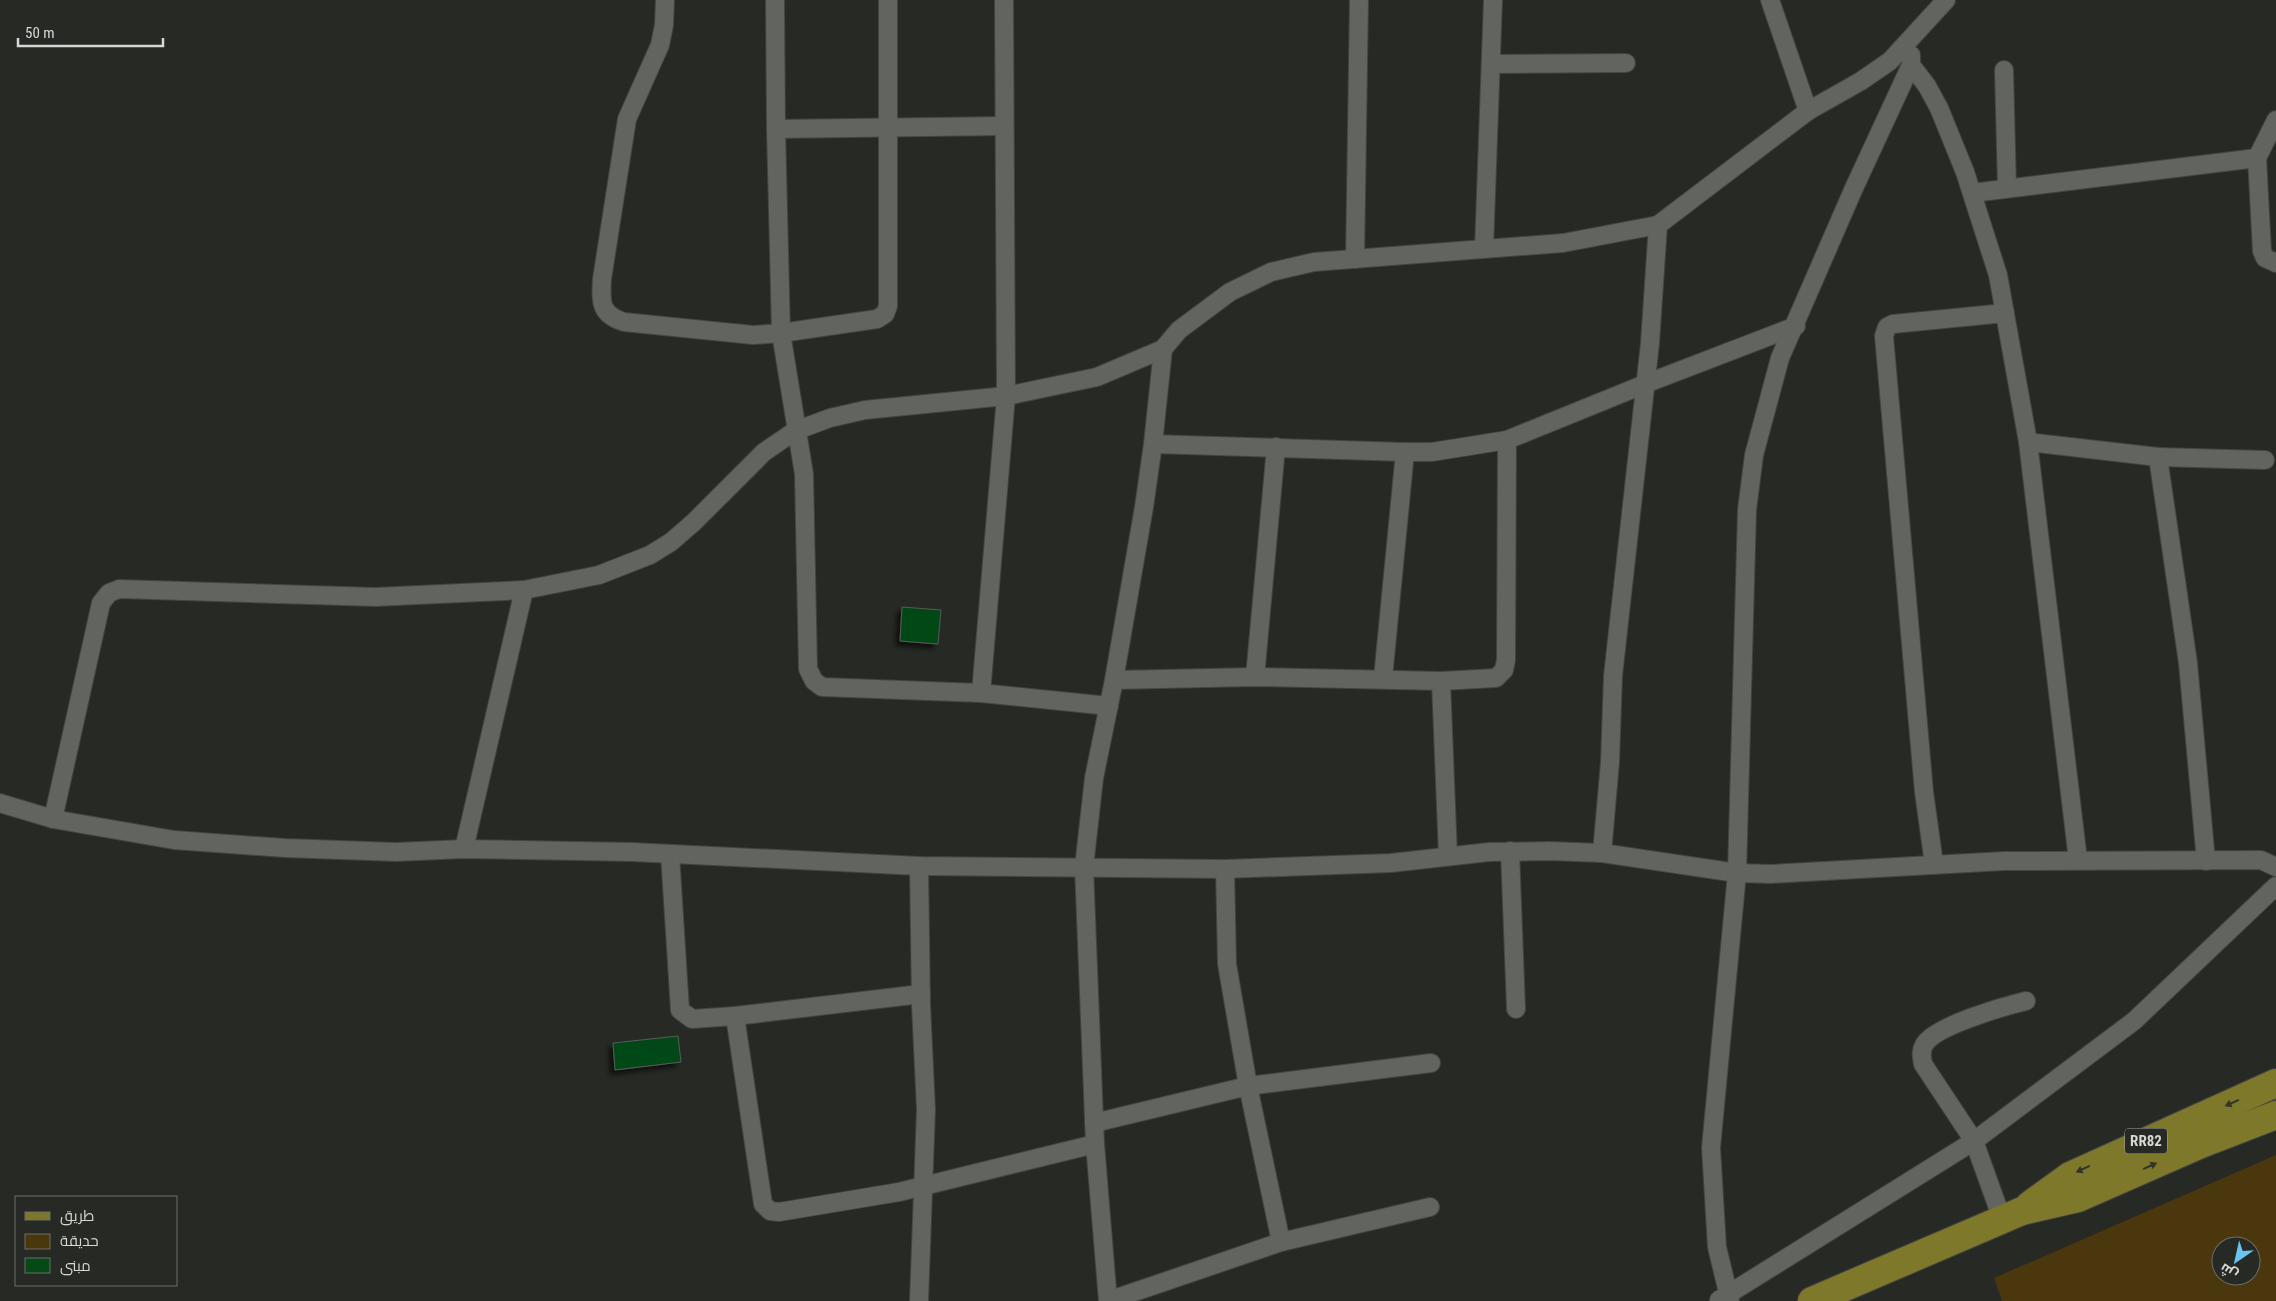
<svg xmlns="http://www.w3.org/2000/svg" width="2276" height="1301" font-family="'Roboto Condensed',Cairo,sans-serif">
<style>
.green{fill:#4a370d;fill-rule:evenodd}
.building{fill:#054917;stroke:#575b57;filter:url(#shadow)}
.lines{fill:none;stroke-linecap:round;stroke-linejoin:round}
.minor-casing{stroke:#444541;stroke-width:20}
.primary-casing{stroke:#444541;stroke-width:30}
.minor{stroke:#62645f;stroke-width:18}
.primary{stroke:#7e782b;stroke-width:28}
.oneway{fill:#343525}
.labels{text-anchor:middle;dominant-baseline:central;stroke-width:5;stroke-linejoin:round;paint-order:stroke}
.shield{fill:#272924;stroke:#a2a4a0;stroke-width:1}
.shield-label{font-size:15px;font-weight:bold;fill:#d7d8d5}
</style>
<defs>
<filter id="shadow"><feDropShadow dx="-4.5" dy="4.5" stdDeviation="2.5" flood-color="#0009"/></filter>
</defs>
<rect width="100%" height="100%" fill="#272924"/>
<path class="green" d="M 2276,1155 L 2276,1301 L 2002,1301 L 1994,1278 ZM 2221,1246 L 2251,1246 L 2251,1276 L 2221,1276 Z"/>
<g class="building">
<polygon points="902,607 941,610 938,644 900,641"/>
<polygon points="678,1036 681,1062 615,1070 613,1043"/>
</g>
<g class="lines">
<defs>
<g id="minor">
<path d="M 665,0 L 664,25 L 660,45 L 627,119 L 602,279 C 601,301 599,314 624,322 L 753,335 L 781,333 L 776,129 L 775,0"/>
<polyline points="888,0 888,306 885,314 877,319 781,333 804,474 808,669 814,681 822,687 981,693"/>
<polyline points="1004,0 1006,396 981,693 1109,706"/>
<polyline points="1770,0 1808,111"/>
<polyline points="1911,55 1911,65 1927,86 1939,108 1965,172 1998,275 2028,442 2078,860"/>
<polyline points="1491,64 1626,63"/>
<polyline points="2004,70 2007,188"/>
<polyline points="776,129 1003,126"/>
<polyline points="2257,158 2262,251 2265,258 2276,263"/>
<polyline points="1972,193 2257,158 2276,120"/>
<polyline points="1484,249 1493,0"/>
<polyline points="1355,259 1359,0"/>
<polyline points="2028,442 2158,457 2188,663 2206,861"/>
<polyline points="1153,444 1405,452 1432,452 1507,440 1645,384 1796,326"/>
<polyline points="2158,457 2265,460"/>
<polyline points="1255,677 1276,447"/>
<polyline points="1383,678 1405,452"/>
<polyline points="1114,680 1255,677 1441,681 1496,678 1504,670 1506,660 1507,440"/>
<polyline points="1441,681 1448,856"/>
<polyline points="0,803 53,819 174,840 285,848 396,852 464,849 632,852 919,866 1225,869 1391,863 1489,852 1549,851 1602,853 1737,873 1771,874 2004,861 2261,860 2276,867"/>
<polyline points="53,819 101,603 109,593 119,589 375,597 524,590 599,575 650,555 671,542 694,522 764,452 795,431 830,418 865,410 1006,396 1097,377 1163,349 1179,330 1230,292 1271,272 1314,262 1563,243 1658,225 1808,111 1861,81 1890,61 1946,0"/>
<polyline points="464,849 524,590"/>
<polyline points="1510,851 1516,1009"/>
<polyline points="1602,853 1610,762 1613,676 1650,343 1658,225"/>
<polyline points="670,854 680,1010 692,1019 735,1016"/>
<polyline points="1934,864 1924,792 1884,336 1887,327 1893,324 2005,313"/>
<polyline points="1225,869 1227,964 1248,1086 1281,1242"/>
<polyline points="921,994 735,1016 763,1204 770,1211 779,1212 899,1192 1095,1144"/>
<polyline points="1094,1123 1248,1086 1431,1063"/>
<path d="M 2002,1219 L 1974,1141 L 1923,1064 C 1922,1057 1920,1052 1924,1045 C 1934,1026 2005,1006 2026,1001"/>
<polyline points="1719,1300 1974,1141 2134,1021 2276,886"/>
<polyline points="919,1301 926,1109 921,1005 919,866"/>
<polyline points="1108,1301 1095,1144 1084,867 1094,778 1114,680 1144,507 1153,444 1163,349"/>
<polyline points="1108,1301 1281,1242 1430,1207"/>
<polyline points="1730,1301 1717,1247 1711,1148 1737,873 1747,510 1754,455 1780,358 1854,188 1911,65"/>
</g>
<g id="primary">
<polyline points="2030,1205 2070,1176 2276,1083"/>
<polyline points="1812,1301 2022,1211 2078,1198 2201,1144 2276,1115"/>
</g>
</defs>
<use href="#minor" class="minor-casing"/>
<use href="#primary" class="primary-casing"/>
<use href="#minor" class="minor"/>
<use href="#primary" class="primary"/>
</g>
<defs><path id="oneway-solid" d="M-6-.8H1V-3.2L6.5 0L1 3.2V.8H-6Z" transform="scale(1.25)"/></defs>
<g class="oneway">
<use href="#oneway-solid" transform="translate(2232 1103) rotate(156)"/>
<use href="#oneway-solid" transform="translate(2150 1166) rotate(-24)"/>
<use href="#oneway-solid" transform="translate(2083 1169) rotate(155)"/>
</g>
<g class="labels">
<rect class="shield" x="2125" y="1128.5" width="42" height="25" rx="4"/>
<g class="shield-label">
<text x="2146" y="1141">RR82</text>
</g>
</g>
<rect x="15" y="1196" width="162" height="90" fill="#272924" stroke="#6d6f6b"/>
<rect x="25" y="1212" width="25" height="8" fill="#7e782b" stroke="#6d6f6b"/>
<text x="60" y="1221" font-size="15" fill="#d7d8d5">طريق</text>
<rect x="25" y="1234" width="25" height="15" fill="#4a370d" stroke="#6d6f6b"/>
<text x="60" y="1246" font-size="15" fill="#d7d8d5">حديقة</text>
<rect x="25" y="1258" width="25" height="15" fill="#054917" stroke="#6d6f6b"/>
<text x="60" y="1271" font-size="15" fill="#d7d8d5">مبنى</text>
<g transform="translate(2236 1261) rotate(214)"><circle r="24" fill="#272924" stroke="#6d6f6b"/>
<path d="M0-4L9 19L0 12L-9 19Z" fill="#6ac3f1"/>
<text y="-8" font-size="14" font-weight="bold" text-anchor="middle" fill="#d7d8d5">ش</text>
</g>
<path d="M18 38v8h145v-8" fill="none" stroke="#d7d8d5" stroke-width="2.5"/>
<text x="25" y="38" font-size="15" fill="#d7d8d5" stroke="#272924" stroke-width="4" paint-order="stroke">50 m</text>
</svg>
